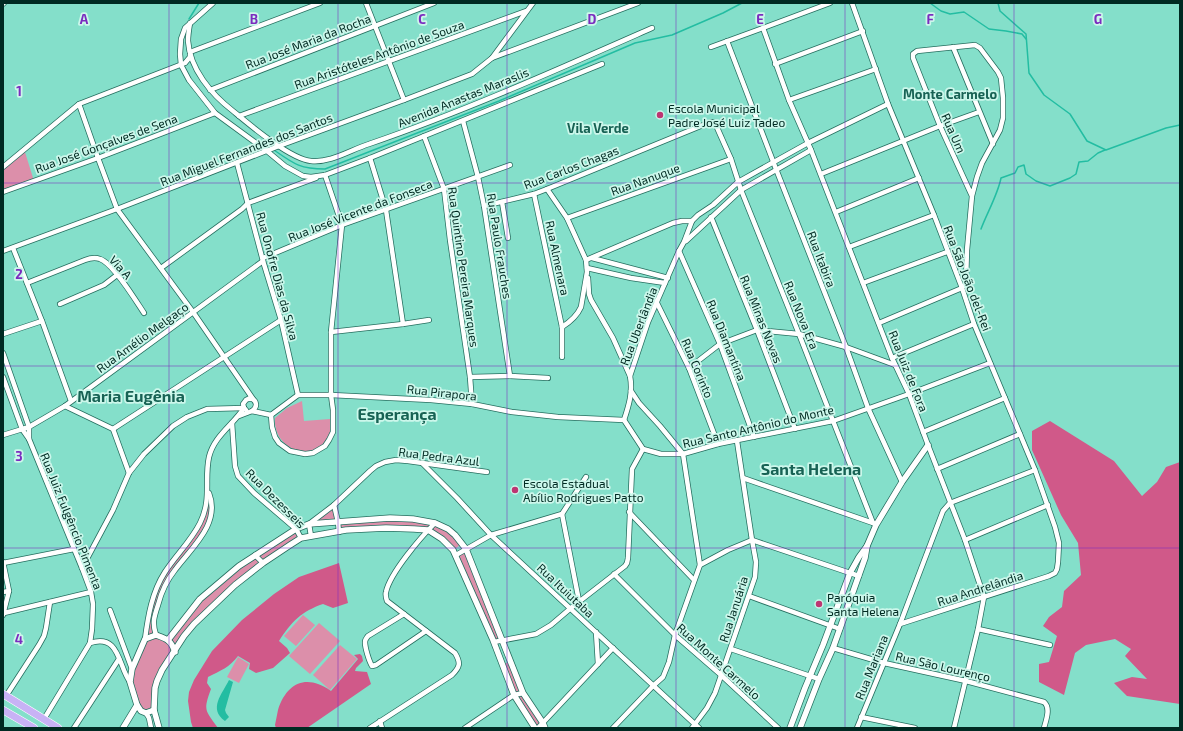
<svg xmlns="http://www.w3.org/2000/svg" width="1183" height="731" font-family="'Exo 2',sans-serif">
<style>
.green{fill:#dc8faa}
.forest{fill:#d05989}
.water{fill:#23bda2}
.lines{fill:none;stroke-linecap:round;stroke-linejoin:round}
.stream{stroke:#23bda2;stroke-width:1.5}
.minor-casing{stroke:#266e5f;stroke-width:6}
.tertiary-casing{stroke:#266e5f;stroke-width:7}
.primary-casing{stroke:#fff;stroke-width:8}
.minor{stroke:#fff;stroke-width:4.5}
.tertiary{stroke:#fff;stroke-width:5.5}
.primary{stroke:#c8b2f5;stroke-width:7}
.grid{fill:none;stroke:#7b2cbf;stroke-width:1;stroke-opacity:0.55}
.poi-dot{fill:#bd3572;stroke:#ccf7eb;stroke-width:1.5}
.labels{text-anchor:middle;dominant-baseline:central;stroke-width:3.5;stroke-linejoin:round;paint-order:stroke}
.street-label{font-size:12px;fill:#002a22;stroke:#ccf7eb}
.poi-label{font-size:12px;fill:#002a22;stroke:#ccf7eb;text-anchor:start}
.neighbourhood-label{font-size:13px;font-weight:bold;fill:#176254;stroke:#ccf7eb}
.district-label{font-size:16px;font-weight:bold;fill:#176254;stroke:#ccf7eb}
.grid-label{font-size:13px;text-anchor:middle;font-weight:bold;fill:#7b2cbf;stroke:#ccf7eb;stroke-width:3.5;stroke-linejoin:round;paint-order:stroke}
</style>
<rect width="100%" height="100%" fill="#84dfca"/>
<g class="green">
<polygon points="24,149 34,181 3,192 3,167"/>
<path d="M 302,401 L 304,421 L 330,419 C 331,423 332,428 331,432 C 330,439 325,443 320,447 C 298,460 273,442 275,418 L 287,408 Z"/>
<polygon points="208,499 212,507 205,531 174,571 155,614 156,635 168,640 200,599 224,579 296,529 301,538 263,563 194,624 157,681 154,710 141,711 130,682 145,639 150,606 160,581 200,523"/>
<polygon points="334,505 338,522 413,519 448,529 462,544 453,550 428,530 414,529 339,532 338,522 309,524"/>
<polygon points="466,549 502,640 494,642 456,555"/>
<polygon points="303,615 315,625 296,646 284,636"/>
<polygon points="319,623 340,641 310,674 289,656"/>
<polygon points="340,645 357,659 330,690 313,675"/>
<polygon points="238,657 249,664 239,683 227,677"/>
<polygon points="511,662 523,693 543,723 538,728 514,695 503,664"/>
</g>
<g class="forest">
<polygon points="1050,421 1114,461 1142,496 1157,482 1166,467 1180,462 1180,704 1127,696 1114,683 1132,677 1147,679 1125,656 1131,649 1115,639 1086,645 1075,653 1064,695 1039,682 1039,664 1049,662 1057,636 1043,626 1049,617 1062,607 1064,591 1081,575 1078,543 1061,515 1032,450 1032,431"/>
<path d="M 339,563 L 348,603 L 333,608 L 323,604 C 302,611 291,622 279,641 L 287,648 L 290,653 L 273,668 L 256,673 L 249,669 L 250,663 L 238,656 C 230,667 220,671 208,677 L 207,683 L 211,689 C 203,711 205,710 218,728 L 193,728 L 191,722 L 188,701 L 189,692 L 194,680 L 212,651 L 242,620 L 274,594 L 299,577 Z"/>
<path d="M 360,654 L 362,656 L 363,661 L 356,668 L 355,671 L 367,672 L 371,684 L 307,728 L 276,728 L 275,725 C 276,720 277,715 278,710 C 287,682 307,674 331,691 L 358,659 L 354,655 Z"/>
</g>
<path class="water" d="M 229,680 L 233,682 L 225,710 L 226,713 L 229,717 L 225,721 C 208,709 222,694 229,680 Z"/>
<g class="lines">
<g class="stream">
<polyline points="930,3 941,11 950,14 964,12 989,29 1006,31 1022,34 1026,39"/>
<polyline points="998,3 1000,11 1026,34 1029,73 1044,95 1070,114 1087,141 1106,150 1166,128 1180,125"/>
<polyline points="189,19 199,3"/>
<path d="M 274,150 C 294,164 300,169 325,169 L 499,101 L 635,43 L 672,35 L 723,13 L 742,3"/>
<path d="M 981,229 C 987,213 998,194 1001,178 L 1015,173 L 1018,167 L 1024,165 L 1026,174 L 1036,181 L 1050,186 L 1070,178 L 1076,174 L 1079,162 L 1088,161 L 1098,153 L 1105,150"/>
</g>
<defs>
<g id="minor">
<polyline points="213,3 185,28 181,39 180,54 181,65 189,80 215,113 267,151 285,166 303,176 311,177 325,175 370,158 602,64"/>
<polyline points="366,3 404,100"/>
<polyline points="852,3 888,104 934,215 962,288 974,324 1035,470 1055,527 1059,543 1058,562 1057,569 1055,573 1049,576 900,624"/>
<polyline points="3,4 4,3"/>
<path d="M 190,23 C 189,29 188,35 188,41 C 190,69 211,94 233,111 C 250,125 290,159 311,161 C 331,163 350,150 369,144 C 465,111 559,69 652,28"/>
<polyline points="763,28 789,100 811,150 892,358 909,394 928,445 965,540 984,597 978,629 954,728"/>
<polyline points="727,41 776,169 846,347 868,408 902,482"/>
<polyline points="711,47 763,28 830,3"/>
<polyline points="953,47 993,144"/>
<polyline points="190,52 320,3"/>
<polyline points="492,58 638,3"/>
<polyline points="775,64 863,31"/>
<polyline points="210,90 434,3"/>
<polyline points="789,100 876,69"/>
<polyline points="79,104 98,158 117,209 193,312 253,399"/>
<polyline points="239,116 526,11"/>
<polyline points="463,121 478,177 484,206 510,376"/>
<polyline points="424,136 444,189 450,240 470,377 472,404"/>
<polyline points="370,158 386,210 403,324"/>
<polyline points="237,163 263,261 281,320 298,395"/>
<polyline points="3,167 79,104 185,63 190,57 190,54"/>
<polyline points="821,174 940,126 979,112"/>
<path d="M 547,189 L 567,218 L 586,260 L 587,272 L 581,307 C 577,316 570,322 562,327"/>
<polyline points="3,192 98,158 215,113"/>
<polyline points="534,194 562,327 562,357"/>
<polyline points="502,202 508,238"/>
<polyline points="484,206 534,194 547,189 708,123 711,122 715,123 731,159 741,190 799,334 873,523"/>
<polyline points="836,212 919,178"/>
<polyline points="711,217 757,330 795,429"/>
<polyline points="567,218 731,159"/>
<polyline points="686,241 741,190 811,150"/>
<polyline points="849,247 934,215"/>
<polyline points="13,248 42,321 71,401"/>
<polyline points="3,251 117,209 279,146 404,100 472,74 492,58 533,3"/>
<polyline points="679,251 720,344 754,437"/>
<polyline points="263,258 342,225 510,165"/>
<polyline points="592,258 668,278"/>
<polyline points="586,260 673,223 682,221 692,221"/>
<polyline points="161,268 242,209 248,203 316,178"/>
<polyline points="587,268 631,278 665,283"/>
<polyline points="588,278 589,294 591,300 613,338 630,376"/>
<path d="M 27,283 L 85,260 C 90,258 95,257 100,259 C 113,263 136,301 144,313"/>
<polyline points="863,283 947,252"/>
<polyline points="656,301 689,368 718,444"/>
<polyline points="60,304 104,285 117,275"/>
<polyline points="879,323 962,288 965,284 966,280 967,250 972,196 977,177 982,163 1000,130 1003,118 1003,98 1001,78 998,72 980,48 975,45 917,51 913,54 913,58 940,126 972,196"/>
<polyline points="331,332 403,324 429,320"/>
<polyline points="3,334 42,321"/>
<polyline points="3,353 29,427 29,439"/>
<polyline points="892,358 974,324"/>
<polyline points="689,368 720,344 757,330 799,334 846,347 895,365"/>
<polyline points="3,377 22,429 29,439 82,568 91,592 93,604 92,629 90,643 44,719"/>
<polyline points="470,377 510,376 548,378"/>
<polyline points="631,391 639,403 660,426 683,454 700,565"/>
<polyline points="65,406 113,429 129,473"/>
<path d="M 246,410 L 244,408 L 243,404 L 246,400 L 250,398 C 257,400 258,407 252,411"/>
<polyline points="271,415 272,427 275,437 279,443 290,451 305,454 313,453 325,446 329,440 333,432 333,410 331,395 331,332 342,225 325,175"/>
<polyline points="239,416 252,411 271,415 298,395 331,395 431,400 472,404 512,412 558,417 624,420"/>
<path d="M 624,420 C 629,405 633,392 630,376 L 648,322 L 679,251 L 684,242 L 692,221 L 698,215 L 713,205 L 738,182 L 808,143 L 888,104"/>
<polyline points="624,420 643,449 661,454 683,454 718,444 833,421 909,394 990,363"/>
<polyline points="232,423 235,466 238,476 254,493 296,529 301,538"/>
<polyline points="113,429 281,320"/>
<polyline points="923,432 1005,398"/>
<polyline points="3,435 29,427 65,406 263,261"/>
<polyline points="422,463 457,498 491,535 699,728"/>
<polyline points="937,469 1020,434"/>
<polyline points="743,478 873,523"/>
<polyline points="334,505 338,522 339,532"/>
<polyline points="629,512 694,580"/>
<polyline points="562,514 579,601"/>
<polyline points="311,536 309,524 334,505 370,471 376,466 385,462 396,460 408,461 487,472"/>
<polyline points="965,540 1048,505"/>
<polyline points="255,555 263,563"/>
<polyline points="456,555 491,535 562,514 586,477"/>
<polyline points="3,562 9,591 3,615"/>
<polyline points="3,563 74,549"/>
<polyline points="82,568 113,510 129,473 144,454 173,426 187,417 207,409 244,408"/>
<polyline points="614,574 675,635 721,675 778,728"/>
<polyline points="3,592 9,591"/>
<polyline points="749,596 840,629"/>
<polyline points="110,610 132,669"/>
<polyline points="4,613 91,592"/>
<path d="M 404,614 L 368,636 C 366,639 365,639 365,642 C 365,648 369,661 372,666 L 376,665 L 426,631"/>
<polyline points="978,629 1050,645"/>
<polyline points="596,632 598,664"/>
<path d="M 156,635 C 152,623 154,617 158,605 C 161,593 167,580 175,570 C 191,548 221,524 209,493"/>
<path d="M 145,639 C 148,616 152,592 165,572 C 176,555 191,541 200,523 C 212,499 204,480 209,457 C 214,436 233,425 244,408"/>
<polyline points="494,642 536,634 551,625 571,608 625,566 627,563 628,558 632,469 643,449"/>
<path d="M 90,643 C 120,633 118,666 130,682"/>
<path d="M 833,648 L 884,663 L 966,681 L 1044,702 C 1051,708 1046,720 1044,728"/>
<polyline points="731,649 819,679"/>
<polyline points="6,696 39,645 44,636 46,628 50,602"/>
<polyline points="146,713 149,718 151,728"/>
<polyline points="861,717 915,728"/>
<polyline points="380,721 382,728"/>
<polyline points="74,728 119,659"/>
<path d="M 370,728 L 452,675 C 460,667 461,663 455,653 L 387,601 C 386,598 385,595 386,592 C 390,573 421,537 435,523"/>
<polyline points="465,728 514,695 523,693"/>
<polyline points="538,728 613,648"/>
<polyline points="613,728 653,686 663,677 669,662 675,635 700,565 728,550 752,540 859,576"/>
<polyline points="692,728 707,708 715,693 755,577 756,562 752,540 737,441"/>
<polyline points="857,728 900,624 943,511 950,503 1035,470"/>
</g>
<g id="tertiary">
<polyline points="168,640 200,599 239,566 296,529 309,524 390,518 413,519 435,523 448,529 455,535 466,549 523,693 543,723 545,728"/>
<path d="M 154,710 L 146,713 L 141,711 L 137,705 L 130,682 L 132,669 L 145,639 L 156,635 C 167,639 171,640 175,652"/>
<polyline points="123,728 137,705"/>
<polyline points="159,728 154,710 155,688 157,681 162,670 184,636 194,624 235,585 263,563 290,545 301,538 346,530 386,528 414,529 428,530 442,539 453,550 493,640 514,695 535,728"/>
<polyline points="790,728 805,688 823,645 850,573 859,557 867,546 876,525 902,482 928,445"/>
<polyline points="800,728 819,679 833,648 865,558 867,546"/>
</g>
<g id="primary">
<polyline points="3,694 58,728"/>
<polyline points="3,710 34,728"/>
</g>
</defs>
<use href="#minor" class="minor-casing"/>
<use href="#tertiary" class="tertiary-casing"/>
<use href="#primary" class="primary-casing"/>
<use href="#minor" class="minor"/>
<use href="#tertiary" class="tertiary"/>
<use href="#primary" class="primary"/>
</g>
<path class="grid" d="M 169,3 L 169,728M 338,3 L 338,728M 507,3 L 507,728M 676,3 L 676,728M 845,3 L 845,728M 1014,3 L 1014,728M 3,183 L 1180,183M 3,366 L 1180,366M 3,548 L 1180,548"/>
<g class="poi-dot">
<circle cx="660" cy="115" r="4"/>
<circle cx="515" cy="490" r="4"/>
<circle cx="819" cy="604" r="4"/>
</g>
<g class="labels">
<g class="street-label">
<text transform="translate(308 41) rotate(-21)">Rua José Maria da Rocha</text>
<text transform="translate(379 54) rotate(-20)">Rua Aristóteles Antônio de Souza</text>
<text transform="translate(463 97) rotate(-22)">Avenida Anastas Maraslis</text>
<text transform="translate(954 133) rotate(66)">Rua Um</text>
<text transform="translate(106 143) rotate(-20)">Rua José Gonçalves de Sena</text>
<text transform="translate(246 149) rotate(-21)">Rua Miguel Fernandes dos Santos</text>
<text transform="translate(571 167) rotate(-21)">Rua Carlos Chagas</text>
<text transform="translate(645 179) rotate(-20)">Rua Nanuque</text>
<text transform="translate(360 210) rotate(-21)">Rua José Vicente da Fonseca</text>
<text transform="translate(500 246) rotate(81)">Rua Paulo Frauches</text>
<text transform="translate(558 258) rotate(78)">Rua Almenara</text>
<text transform="translate(822 259) rotate(69)">Rua Itabira</text>
<text transform="translate(121 267) rotate(48)">Via A</text>
<text transform="translate(464 267) rotate(82)">Rua Quintino Pereira Marques</text>
<text transform="translate(278 276) rotate(75)">Rua Onofre Dias da Silva</text>
<text transform="translate(968 278) rotate(69)">Rua São João del-Rei</text>
<text transform="translate(802 315) rotate(68)">Rua Nova Era</text>
<text transform="translate(762 319) rotate(68)">Rua Minas Novas</text>
<text transform="translate(638 326) rotate(-69)">Rua Uberlândia</text>
<text transform="translate(142 337) rotate(-36)">Rua Amélio Melgaço</text>
<text transform="translate(727 340) rotate(68)">Rua Diamantina</text>
<text transform="translate(698 368) rotate(67)">Rua Corinto</text>
<text transform="translate(909 371) rotate(68)">Rua Juiz de Fora</text>
<text transform="translate(442 392) rotate(6)">Rua Pirapora</text>
<text transform="translate(758 426) rotate(-13)">Rua Santo Antônio do Monte</text>
<text transform="translate(439 456) rotate(7)">Rua Pedra Azul</text>
<text transform="translate(276 498) rotate(45)">Rua Dezesseis</text>
<text transform="translate(72 521) rotate(68)">Rua Juiz Fulgêncio Pimenta</text>
<text transform="translate(980 588) rotate(-18)">Rua Andrelândia</text>
<text transform="translate(566 590) rotate(43)">Rua Ituiutaba</text>
<text transform="translate(733 609) rotate(-72)">Rua Januária</text>
<text transform="translate(719 661) rotate(42)">Rua Monte Carmelo</text>
<text transform="translate(943 666) rotate(13)">Rua São Lourenço</text>
<text transform="translate(871 667) rotate(-68)">Rua Mariana</text>
</g>
<g class="poi-label">
<text x="668" y="108">Escola Municipal<tspan x="668" dy="14">Padre José Luiz Tadeo</tspan></text>
<text x="523" y="483">Escola Estadual<tspan x="523" dy="14">Abílio Rodrigues Patto</tspan></text>
<text x="827" y="597">Paróquia<tspan x="827" dy="14">Santa Helena</tspan></text>
</g>
<g class="neighbourhood-label">
<text x="950" y="94">Monte Carmelo</text>
<text x="598" y="128">Vila Verde</text>
</g>
<g class="district-label">
<text x="131" y="395">Maria Eugênia</text>
<text x="397" y="413">Esperança</text>
<text x="811" y="468">Santa Helena</text>
</g>
</g>
<g class="grid-label">
<text x="84" y="24">A</text>
<text x="254" y="24">B</text>
<text x="422" y="24">C</text>
<text x="592" y="24">D</text>
<text x="760" y="24">E</text>
<text x="930" y="24">F</text>
<text x="1098" y="24">G</text>
<text x="19" y="96">1</text>
<text x="19" y="279">2</text>
<text x="19" y="461">3</text>
<text x="19" y="644">4</text>
</g>
<rect width="1183" height="731" fill="none" stroke="#002a22" stroke-width="8"/>
</svg>
